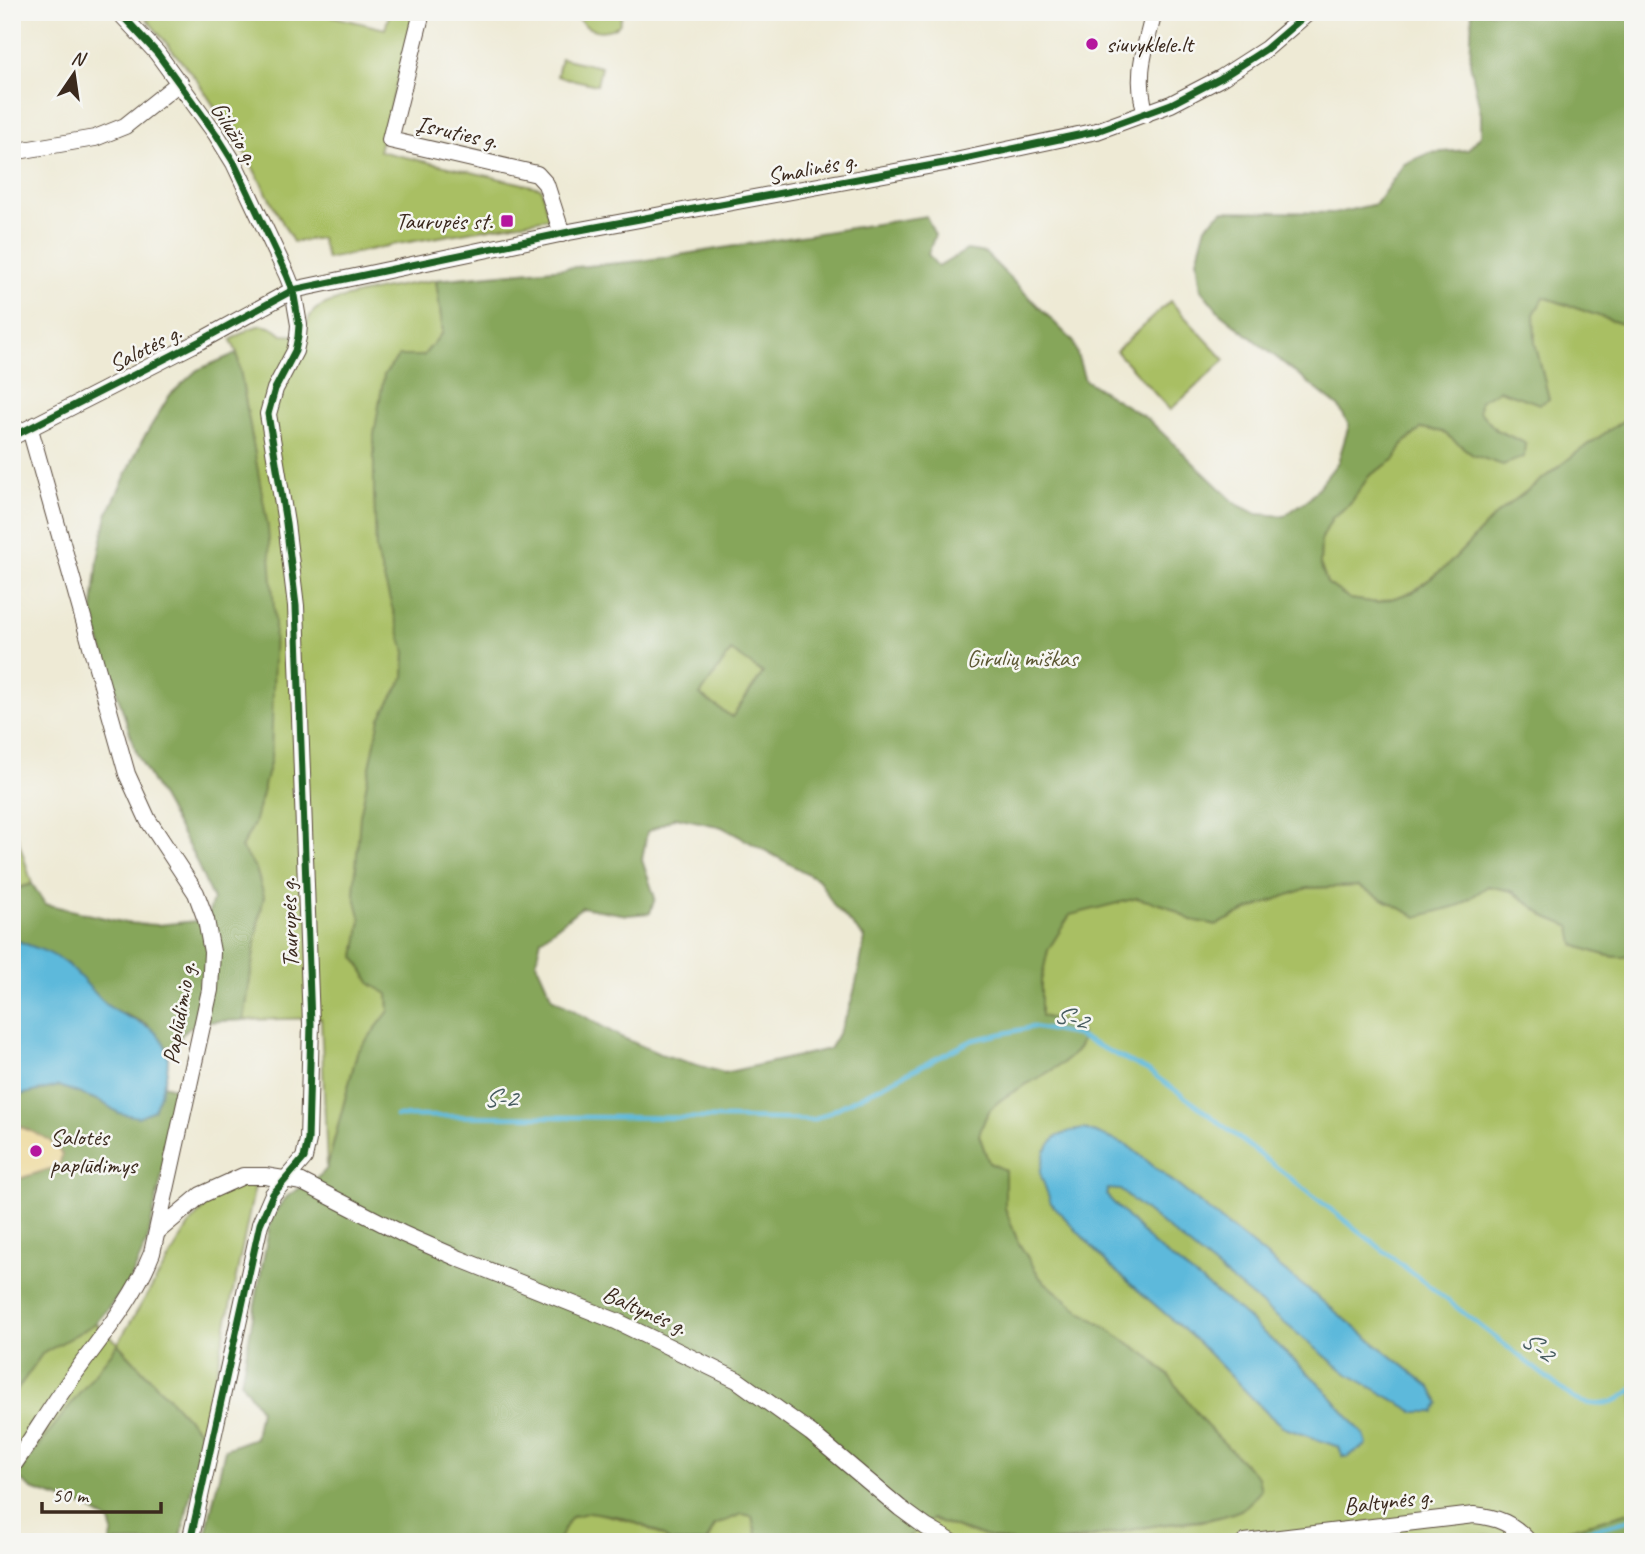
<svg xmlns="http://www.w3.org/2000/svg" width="1645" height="1554" font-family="Caveat,sans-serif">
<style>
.green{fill:#a9bf64;stroke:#727441;stroke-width:2;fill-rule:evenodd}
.forest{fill:#86a65a;stroke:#60683c;stroke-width:2;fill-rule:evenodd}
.sand{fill:#eeda9e;stroke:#94825e;stroke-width:2}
.water{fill:#5db9db;stroke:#4c727c;stroke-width:2}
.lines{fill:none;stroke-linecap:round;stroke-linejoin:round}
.stream{stroke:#5db9db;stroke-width:4.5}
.street-casing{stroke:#564739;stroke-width:18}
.street{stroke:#fff;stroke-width:16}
.cycleway-casing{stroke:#f6f6f2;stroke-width:11}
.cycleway{stroke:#1b5e20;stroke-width:7}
.poi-dot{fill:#b5179e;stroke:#f6f6f2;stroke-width:2.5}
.labels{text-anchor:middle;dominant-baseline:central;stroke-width:5;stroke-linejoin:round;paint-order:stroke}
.poi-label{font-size:24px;fill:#3b2a1e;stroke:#f6f6f2;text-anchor:start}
.street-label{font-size:24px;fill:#3b2a1e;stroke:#f6f6f2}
.park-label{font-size:24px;fill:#5c5733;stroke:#f6f6f2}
.water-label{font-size:26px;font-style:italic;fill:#475c60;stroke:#f6f6f2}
</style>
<rect width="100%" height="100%" fill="#f6f6f2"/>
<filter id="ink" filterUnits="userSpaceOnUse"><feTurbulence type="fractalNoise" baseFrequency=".0143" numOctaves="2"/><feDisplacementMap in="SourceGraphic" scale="14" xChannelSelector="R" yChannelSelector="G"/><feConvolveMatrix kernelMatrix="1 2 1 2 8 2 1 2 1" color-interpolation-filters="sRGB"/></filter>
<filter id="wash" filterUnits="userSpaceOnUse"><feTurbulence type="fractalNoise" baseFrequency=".00686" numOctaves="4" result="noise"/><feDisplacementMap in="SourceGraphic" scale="28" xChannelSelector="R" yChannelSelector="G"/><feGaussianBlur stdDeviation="1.57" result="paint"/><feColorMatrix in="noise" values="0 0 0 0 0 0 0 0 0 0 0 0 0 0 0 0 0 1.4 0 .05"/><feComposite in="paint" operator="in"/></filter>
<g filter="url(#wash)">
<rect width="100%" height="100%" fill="#eeead5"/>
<g class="green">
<polygon points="141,12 315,12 385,29 390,12 415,12 379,151 541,188 549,218 392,245 327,259 321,238 293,242 245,153 196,79"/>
<path d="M 576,12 L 623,12 L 619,25 C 603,35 586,32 576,15 Z"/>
<polygon points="561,58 601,67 597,85 557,76"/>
<path d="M 436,280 L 443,332 L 423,356 L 394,606 L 405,652 L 404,677 L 380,719 L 354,893 L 361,919 L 355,957 L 371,984 L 388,994 L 389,1011 L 357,1053 L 327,1168 L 321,1018 L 244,1020 L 258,924 L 264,896 L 256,869 L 241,848 L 254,824 L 268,528 L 237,353 L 231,340 L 249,329 L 261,325 L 273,328 L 282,335 L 305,336 C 307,328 307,317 314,311 C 331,295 411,284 436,280 Z"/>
<polygon points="1544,297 1622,324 1633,324 1633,414 1579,451 1498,513 1448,565 1413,592 1378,603 1350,599 1327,583 1320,564 1321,540 1332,518 1350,504 1369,476 1395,459 1403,444 1422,428 1443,432 1473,455 1525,443 1496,430 1479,411 1480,401 1499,389 1540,404 1549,399 1535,343 1534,314"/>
<polygon points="1170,301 1225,360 1170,410 1116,351"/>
<polygon points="731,650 763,673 732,717 700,695"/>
<polygon points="12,819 32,884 12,890"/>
<path d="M 1358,886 L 1384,899 L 1460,905 L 1488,886 L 1512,891 L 1547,917 L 1572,927 L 1574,945 C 1590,950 1618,963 1633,954 L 1633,1511 L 1525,1542 L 1502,1542 L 1487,1536 L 1447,1542 L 1053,1542 L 1084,1539 L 1159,1525 L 1205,1521 L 1241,1510 L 1205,1424 L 1169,1376 L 1147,1355 L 1080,1311 L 1041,1279 L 1018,1242 L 1005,1208 L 1005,1170 L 989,1163 L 979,1135 C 982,1127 985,1116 990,1109 C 1010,1087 1050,1072 1075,1053 L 1079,1026 L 1041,1016 L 1041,981 L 1048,950 L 1069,915 L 1137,898 L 1167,906 L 1191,920 L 1217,925 L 1245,911 L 1307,888 ZM 1127,1145 L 1431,1388 L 1439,1403 L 1415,1412 L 1345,1372 L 1120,1189 L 1108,1189 L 1106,1195 L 1154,1245 L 1236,1308 L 1320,1384 L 1364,1435 L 1362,1449 L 1354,1450 L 1348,1457 L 1343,1456 L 1339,1447 L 1285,1428 L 1268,1414 L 1197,1341 L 1111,1267 L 1051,1203 Z"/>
<polygon points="240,1186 255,1186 203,1435 118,1344 12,1480 12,1397 42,1354 96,1323 118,1343 191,1222 214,1197"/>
<path d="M 590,1512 C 620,1517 646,1524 671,1542 L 557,1542 L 571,1517 Z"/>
<polygon points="742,1514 752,1516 758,1542 707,1542 715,1525"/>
<polygon points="932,1519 968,1532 1014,1542 901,1542"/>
</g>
<g class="forest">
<path d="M 1472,12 L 1633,12 L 1633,324 L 1622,324 L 1544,297 L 1534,314 L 1535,343 L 1549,399 L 1540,404 L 1499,390 L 1480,401 L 1479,411 L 1496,430 L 1525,443 L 1524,457 L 1503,465 L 1473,455 L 1443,432 L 1422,428 L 1403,444 L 1395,459 L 1369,476 L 1350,504 L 1332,518 L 1321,540 L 1320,564 L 1327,583 L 1350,599 L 1378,603 L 1413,592 L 1448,565 L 1498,513 L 1579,451 L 1633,414 L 1633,954 C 1618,963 1590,950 1574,945 L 1571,927 L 1547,917 L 1512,891 L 1488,886 L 1460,905 L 1417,917 L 1358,886 L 1307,888 L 1245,911 L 1217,925 L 1191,920 L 1167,906 L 1137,898 L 1070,915 L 1048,950 L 1041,981 L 1041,1016 L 1079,1026 C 1080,1031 1082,1038 1081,1042 C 1074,1068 1008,1087 990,1110 C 985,1116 982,1127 979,1135 L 989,1163 L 1005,1170 L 1005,1208 L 1018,1242 L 1041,1279 L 1080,1311 L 1147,1355 L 1169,1376 L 1205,1424 L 1258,1477 L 1261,1490 C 1255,1497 1247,1508 1238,1511 C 1212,1522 1186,1521 1159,1525 C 1111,1532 1064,1546 1015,1542 C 987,1539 959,1529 933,1519 L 901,1542 L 758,1542 L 752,1516 L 742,1514 L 715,1525 L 706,1542 L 671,1542 L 656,1531 L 621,1517 L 590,1512 L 571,1517 L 557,1542 L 204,1542 L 225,1449 L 255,1438 L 260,1409 L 241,1382 L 270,1223 C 275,1212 280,1202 289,1195 C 302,1185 317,1182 327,1168 L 357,1053 L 389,1011 L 388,994 L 371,984 L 355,957 L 361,920 L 354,893 L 360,816 L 380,718 L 404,677 L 405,652 L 376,551 L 374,492 L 374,435 L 384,375 L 399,356 L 423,356 L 443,332 L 436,280 L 641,261 L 926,216 L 935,235 L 928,254 L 938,267 L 967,250 L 985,253 L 1073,341 L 1085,380 L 1149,420 L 1236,504 L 1257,514 L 1284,516 L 1310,498 L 1338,462 L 1349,425 L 1339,407 L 1220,313 L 1201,290 L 1197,260 L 1206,226 L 1222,211 L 1337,213 L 1376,204 L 1404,164 L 1429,153 L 1468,150 L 1481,135 L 1481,114 L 1470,63 ZM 731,651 L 763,673 L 732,717 L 700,695 ZM 676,817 L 722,827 L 819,880 L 834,906 L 865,938 C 857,980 853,1013 829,1049 L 724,1073 L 660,1054 L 621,1037 L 552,998 L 536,962 L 541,939 L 582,907 L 627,915 L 650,913 L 655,898 L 642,860 L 647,832 Z"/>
<path d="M 237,353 L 268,528 L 275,622 L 271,759 L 254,824 L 241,848 L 256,869 L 264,896 L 258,924 L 244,1020 C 227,1022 196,1018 184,1032 C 178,1040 176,1047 168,1055 L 165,1045 L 147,1024 L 108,1007 L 65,962 L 12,938 L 12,890 L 32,884 L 45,904 L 126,923 L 157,925 L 206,920 L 213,900 L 194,856 L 137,754 L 92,617 L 98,559 L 107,515 L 142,441 L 170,395 L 197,370 Z"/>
<polygon points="163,1085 181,1090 147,1242 129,1283 96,1323 42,1354 12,1397 12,1181 38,1173 58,1147 43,1137 12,1123 12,1102 20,1095 59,1086 100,1101 119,1113 154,1110"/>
<polygon points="118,1344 203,1435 180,1542 110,1542 113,1532 110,1522 86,1507 32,1489 15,1476"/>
<polygon points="1633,1511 1633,1542 1525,1542"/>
<polygon points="1488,1536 1502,1542 1447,1542"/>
</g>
<path class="sand" d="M 12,1123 C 29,1132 53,1136 62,1155 L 59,1166 L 12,1181 Z"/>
<g class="water">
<path d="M 12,938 C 30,947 49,950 65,963 C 81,975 92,992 107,1005 C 126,1021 156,1021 166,1048 C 173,1066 160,1093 154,1110 L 138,1117 L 119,1113 L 100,1101 L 59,1086 L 20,1095 L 12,1102 Z"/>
<path d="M 1085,1129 L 1127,1145 L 1431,1388 L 1439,1403 L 1434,1412 L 1415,1412 L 1345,1372 L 1120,1190 L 1108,1189 L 1106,1195 L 1154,1245 L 1236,1308 L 1320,1384 L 1364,1435 L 1367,1444 C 1361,1451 1354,1450 1348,1457 L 1343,1456 L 1339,1447 L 1285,1428 L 1268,1414 L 1197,1341 L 1111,1267 L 1051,1203 L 1040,1173 L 1045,1151 L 1056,1137 L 1070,1131 Z"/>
</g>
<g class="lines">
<g class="stream">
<path d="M 396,1116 L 729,1118 L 814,1120 L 973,1040 L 1033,1027 L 1076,1035 L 1147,1070 L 1199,1107 L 1573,1398 C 1594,1409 1616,1405 1633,1389"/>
<polyline points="1540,1535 1578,1533 1633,1519"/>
<polyline points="1498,1542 1504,1540"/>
</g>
</g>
</g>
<g filter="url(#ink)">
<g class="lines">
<defs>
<g id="street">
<polyline points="119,12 157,53 216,134 234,163 287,275 293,290 299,325 298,337 295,351 275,389 268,414 286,523 296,606 311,1024 308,1140 304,1158 273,1194 260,1224 190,1542"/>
<polyline points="422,12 390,140 537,174 546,184 562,234"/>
<path d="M 1146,114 C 1134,76 1145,49 1154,12"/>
<polyline points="12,152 95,138 125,126 180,82"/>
<polyline points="12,437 202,340 293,290 569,232 955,161 1097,131 1171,104 1221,78 1266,49 1309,12"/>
<polyline points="158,1231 201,1195 243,1176 265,1176 302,1182 403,1234 460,1259 616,1321 737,1380 811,1433 900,1508 926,1527 952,1542"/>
<path d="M 12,1467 C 34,1436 53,1403 76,1372 C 104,1333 134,1299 152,1253 L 210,990 L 212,952 L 206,920 L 196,893 L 148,820 L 127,774 L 30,429"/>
<path d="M 1245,1542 L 1474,1515 C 1497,1517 1514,1524 1529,1542"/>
</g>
</defs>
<use href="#street" class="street-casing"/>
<use href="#street" class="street"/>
<defs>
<g id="cycleway">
<polyline points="119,12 157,53 216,134 234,163 287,275 293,290 299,325 298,337 295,351 275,389 268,414 286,523 296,606 311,1024 308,1140 304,1158 273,1194 260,1224 190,1542"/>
<polyline points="12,437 202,340 293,290 569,232 955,161 1097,131 1171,104 1221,78 1266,49 1309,12"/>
</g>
</defs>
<use href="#cycleway" class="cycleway-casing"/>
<use href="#cycleway" class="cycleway"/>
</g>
</g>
<g class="poi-dot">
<circle cx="1092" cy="44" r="7"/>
<rect x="500" y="214" width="14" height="14" rx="3.5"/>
<circle cx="36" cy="1151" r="7"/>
</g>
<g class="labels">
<g class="poi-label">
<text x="1106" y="44">siuvyklele.lt</text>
<text x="493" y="221" text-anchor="end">Taurupės st.</text>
<text x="50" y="1137">Salotės<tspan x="50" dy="28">paplūdimys</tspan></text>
</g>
<g class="street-label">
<text transform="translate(457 132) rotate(13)">Įsruties g.</text>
<text transform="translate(235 133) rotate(58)">Gilužio g.</text>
<text transform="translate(812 168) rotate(-11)">Smalinės g.</text>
<text transform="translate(145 348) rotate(-27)">Salotės g.</text>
<text transform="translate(289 923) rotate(-92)">Taurupės g.</text>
<text transform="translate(179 1013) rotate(-80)">Paplūdimio g.</text>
<text transform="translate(645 1310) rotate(24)">Baltynės g.</text>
<text transform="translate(1388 1501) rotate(-7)">Baltynės g.</text>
</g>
<g class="park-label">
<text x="1022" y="658">Girulių miškas</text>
</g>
<g class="water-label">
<text transform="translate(1071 1017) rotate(16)">S-2</text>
<text transform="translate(500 1098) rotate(1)">S-2</text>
<text transform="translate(1538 1346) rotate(38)">S-2</text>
</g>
</g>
<rect width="1645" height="1554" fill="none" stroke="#f6f6f2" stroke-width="42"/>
<g transform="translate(74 74) rotate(13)" stroke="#f6f6f2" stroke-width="5" paint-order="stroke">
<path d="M0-5L12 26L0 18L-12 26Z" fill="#3b2a1e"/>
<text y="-10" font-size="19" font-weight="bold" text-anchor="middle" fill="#3b2a1e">N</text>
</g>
<path d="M42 1502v10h119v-10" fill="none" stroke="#3b2a1e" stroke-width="3.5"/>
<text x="52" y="1502" font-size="21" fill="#3b2a1e" stroke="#f6f6f2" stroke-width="5" paint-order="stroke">50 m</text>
</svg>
